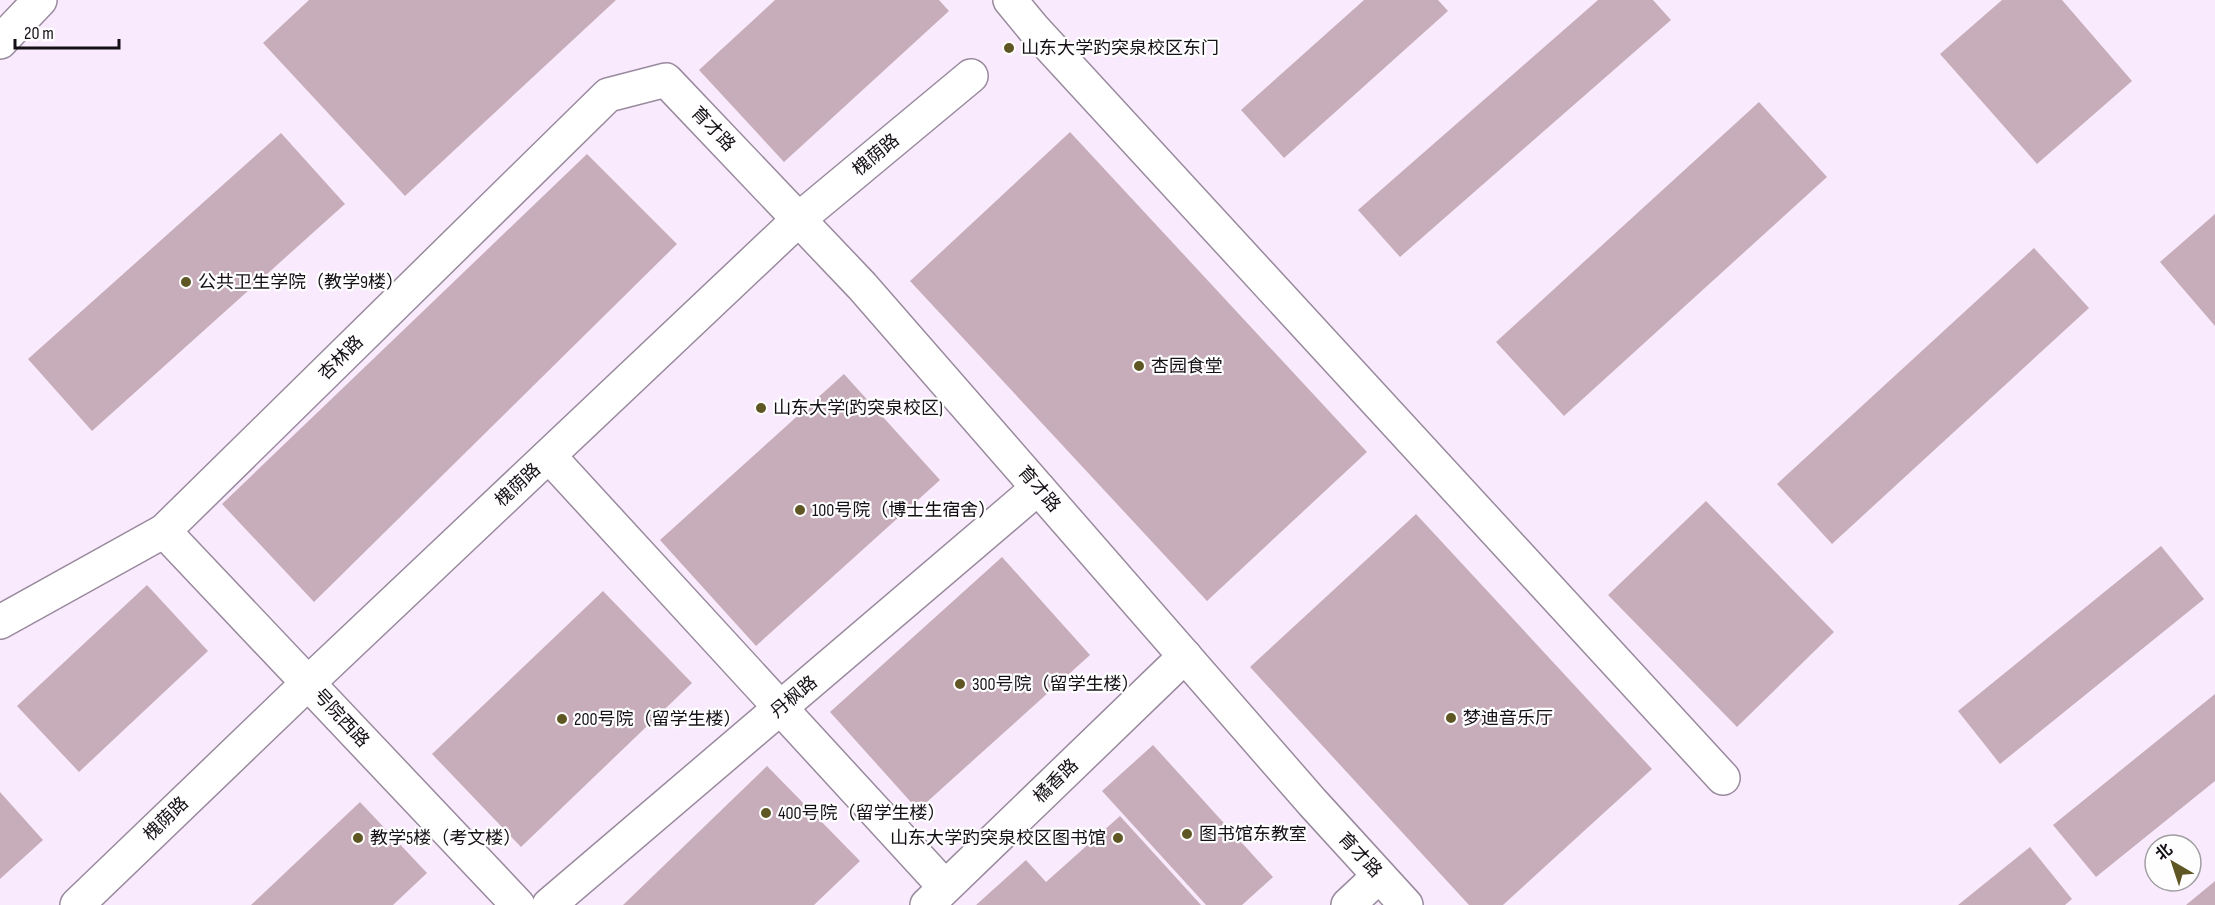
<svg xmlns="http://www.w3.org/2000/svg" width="2215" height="905" font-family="'Sofia Sans Condensed','Noto Sans SC',sans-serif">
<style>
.building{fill:#c7adba}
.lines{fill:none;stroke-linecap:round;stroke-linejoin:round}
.minor-casing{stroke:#998a9e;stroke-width:36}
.minor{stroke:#fff;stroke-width:33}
.poi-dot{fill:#5e5623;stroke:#fefefe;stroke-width:2}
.labels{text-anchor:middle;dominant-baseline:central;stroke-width:4.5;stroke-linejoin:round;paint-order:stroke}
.poi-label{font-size:18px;fill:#150f16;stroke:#fefefe;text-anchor:start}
.street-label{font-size:18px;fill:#150f16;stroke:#fefefe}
</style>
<rect width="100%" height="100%" fill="#f9ebfd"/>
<g class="building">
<polygon points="309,0 616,0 405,196 263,43"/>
<polygon points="775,0 939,0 949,11 784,162 699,70"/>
<polygon points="1364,0 1438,0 1448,11 1284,158 1241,110"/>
<polygon points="1598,0 1653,0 1671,20 1400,257 1358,210"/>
<polygon points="2002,0 2062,0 2132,81 2037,164 1940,54"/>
<polygon points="1759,102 1827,177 1564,416 1496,342"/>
<polygon points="1070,132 1367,452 1207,601 910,281"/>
<polygon points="281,133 345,204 92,431 28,359"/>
<polygon points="587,154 677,244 314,602 222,504"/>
<polygon points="2215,214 2215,326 2160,262"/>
<polygon points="2034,248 2089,308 1832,544 1777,484"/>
<polygon points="844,374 940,480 756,646 660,540"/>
<polygon points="1706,501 1834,632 1737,727 1608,595"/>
<polygon points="1416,514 1652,769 1503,905 1469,905 1250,667"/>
<polygon points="2161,546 2204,599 2000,764 1958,711"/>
<polygon points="1002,557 1090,655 918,810 830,712"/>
<polygon points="147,585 208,651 79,772 17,706"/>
<polygon points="603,591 692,683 521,847 432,754"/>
<polygon points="2215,694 2215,781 2096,877 2053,825"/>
<polygon points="1153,745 1273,877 1242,905 1206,905 1102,791"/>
<polygon points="767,766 860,861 814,905 623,905"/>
<polygon points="0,792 43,840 0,879"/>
<polygon points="360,802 427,873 393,905 251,905"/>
<polygon points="1120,816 1201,905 976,905 1026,860 1046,882"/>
<polygon points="2030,847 2072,899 2065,905 1958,905"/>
<polygon points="2215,881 2215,905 2186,905"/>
</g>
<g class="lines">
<defs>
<g id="minor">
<polyline points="1010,0 1033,28 1723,778"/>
<polyline points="0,42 40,0"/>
<polyline points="549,456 945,887"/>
<polyline points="164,531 518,905"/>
<polyline points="0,622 164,531 608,95 666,80 862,286 1312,802 1406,905"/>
<polyline points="77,905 308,683 799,219 971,76"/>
<polyline points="549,905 1038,488"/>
<polyline points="927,905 1185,656"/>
<polyline points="1348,905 1379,876"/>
</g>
</defs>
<use href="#minor" class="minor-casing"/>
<use href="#minor" class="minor"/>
</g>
<g class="poi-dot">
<circle cx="1009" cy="48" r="6"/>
<circle cx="186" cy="282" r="6"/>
<circle cx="1139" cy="366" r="6"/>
<circle cx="761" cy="408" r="6"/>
<circle cx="800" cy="510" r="6"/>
<circle cx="960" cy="684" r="6"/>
<circle cx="1451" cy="718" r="6"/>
<circle cx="562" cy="719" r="6"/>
<circle cx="766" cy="813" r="6"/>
<circle cx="1187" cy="834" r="6"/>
<circle cx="358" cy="838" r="6"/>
<circle cx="1118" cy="838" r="6"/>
</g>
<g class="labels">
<g class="poi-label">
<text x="1021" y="48">山东大学趵突泉校区东门</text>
<text x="198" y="282">公共卫生学院（教学9楼）</text>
<text x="1151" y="366">杏园食堂</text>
<text x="773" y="408">山东大学(趵突泉校区)</text>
<text x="812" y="510">100号院（博士生宿舍）</text>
<text x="972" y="684">300号院（留学生楼）</text>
<text x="1463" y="718">梦迪音乐厅</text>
<text x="574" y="719">200号院（留学生楼）</text>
<text x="778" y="813">400号院（留学生楼）</text>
<text x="1199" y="834">图书馆东教室</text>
<text x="370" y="838">教学5楼（考文楼）</text>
<text x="1106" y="838" text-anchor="end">山东大学趵突泉校区图书馆</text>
</g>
<g class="street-label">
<text transform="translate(713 129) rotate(46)">育才路</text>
<text transform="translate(876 155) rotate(-40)">槐荫路</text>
<text transform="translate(341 358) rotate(-45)">杏林路</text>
<text transform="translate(518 485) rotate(-43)">槐荫路</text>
<text transform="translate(1039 489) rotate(49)">育才路</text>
<text transform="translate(794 697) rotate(-40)">丹枫路</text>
<text transform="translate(341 718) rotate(47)">号院西路</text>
<text transform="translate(1056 781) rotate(-44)">橘香路</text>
<text transform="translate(166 819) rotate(-44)">槐荫路</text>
<text transform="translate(1360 855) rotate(47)">育才路</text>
</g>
</g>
<g transform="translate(2173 863) rotate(321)"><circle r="28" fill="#fefefe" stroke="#a19ea1" stroke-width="1.5"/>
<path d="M0-4.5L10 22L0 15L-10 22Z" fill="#5e5623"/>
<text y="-9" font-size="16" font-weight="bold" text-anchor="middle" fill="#150f16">北</text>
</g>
<path d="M15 39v9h104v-9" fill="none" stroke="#150f16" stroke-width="3"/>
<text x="24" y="39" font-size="18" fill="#150f16" stroke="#fefefe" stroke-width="4.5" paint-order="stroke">20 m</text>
</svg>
